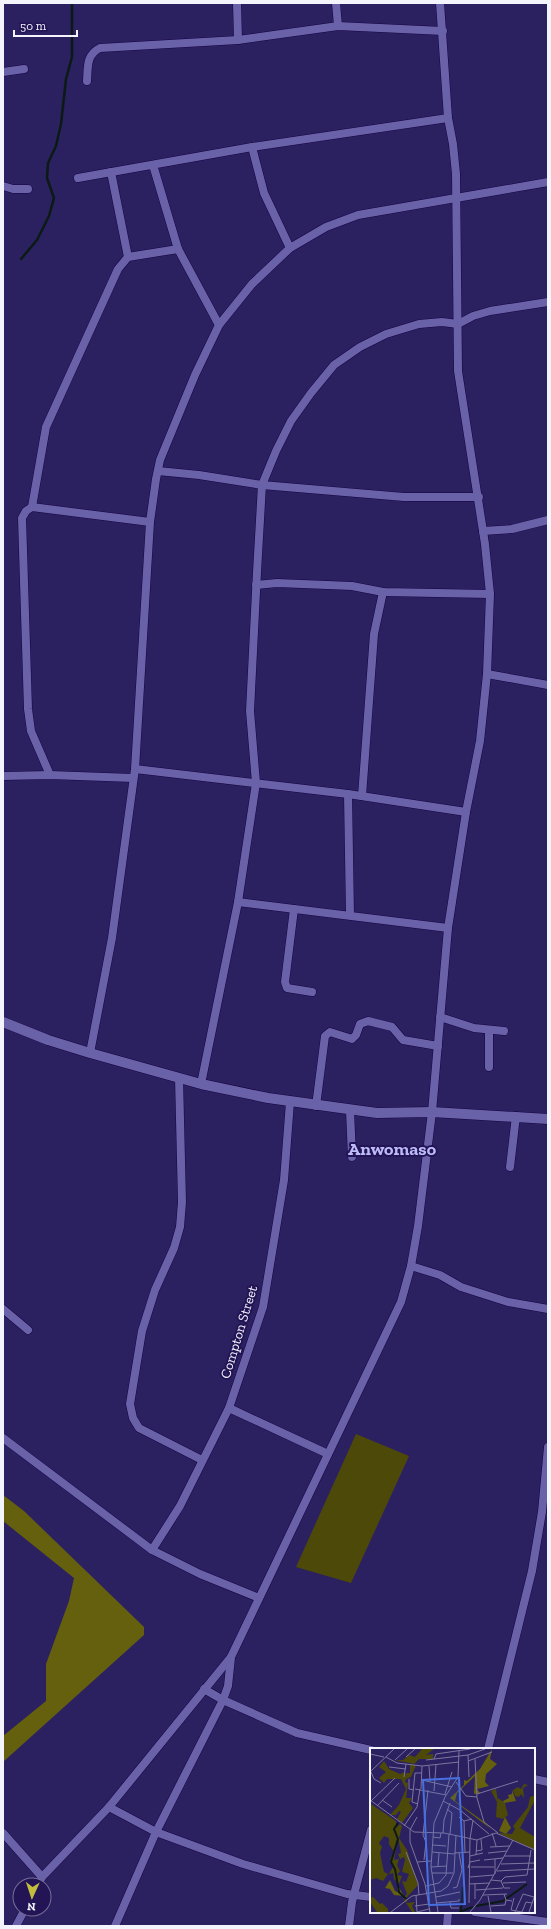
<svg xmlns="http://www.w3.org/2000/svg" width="551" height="1929" font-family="'Zilla Slab',serif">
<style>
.green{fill:#4d4908}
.forest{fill:#64600d}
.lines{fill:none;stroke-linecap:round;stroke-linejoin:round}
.stream{stroke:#0b1a14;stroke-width:2.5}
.minor-casing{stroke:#170343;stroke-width:9}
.tertiary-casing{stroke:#170343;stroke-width:11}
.minor{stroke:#6962a8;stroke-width:8}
.tertiary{stroke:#6962a8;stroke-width:10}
.labels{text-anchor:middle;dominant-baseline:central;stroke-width:4;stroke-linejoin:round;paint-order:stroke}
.street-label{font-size:14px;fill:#f4f4fc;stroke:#231555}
.district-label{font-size:18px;font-weight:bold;fill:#bdbbf8;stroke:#231555}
.inset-river{fill:none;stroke:#0b1a14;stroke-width:2}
.inset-road{fill:none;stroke:#7c759e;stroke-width:1}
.view{fill:#486fdf;fill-opacity:0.15;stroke:#486fdf;stroke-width:2}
.inset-edge{fill:none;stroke:#f4f4fc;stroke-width:2}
</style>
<rect width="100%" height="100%" fill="#2c2160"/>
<polygon class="green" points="356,1434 409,1456 351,1583 296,1567"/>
<polygon class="forest" points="3,1495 24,1511 144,1627 144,1635 3,1762 3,1736 46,1701 46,1664 69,1601 74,1578 3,1521"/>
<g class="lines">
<polyline class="stream" points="21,259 37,240 49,216 54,198 47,178 48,163 56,146 61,124 66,79 72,57 72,3"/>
<defs>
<g id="minor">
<polyline points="237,3 238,40"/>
<polyline points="336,3 338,26"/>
<polyline points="3,72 24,69"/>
<path d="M 87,81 C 88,67 86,55 100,48 L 238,40 L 338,26 L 443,31"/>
<polyline points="252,147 264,193 290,248"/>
<polyline points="153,165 178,249 219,325"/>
<polyline points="111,172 128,257"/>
<polyline points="78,178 252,147 448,118"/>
<polyline points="3,186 13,189 28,189"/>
<polyline points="158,471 199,475 262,485 404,497 479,497"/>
<polyline points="32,507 46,427 118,269 128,257 178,249"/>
<polyline points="483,531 512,529 548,520"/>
<polyline points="256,585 277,583 352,586 383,592 490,594"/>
<polyline points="487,674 548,685"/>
<polyline points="135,769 348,794 466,812"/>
<polyline points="50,775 31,731 28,709 22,518 26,511 32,507 150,522"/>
<polyline points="3,776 50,775 133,778"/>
<polyline points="348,794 350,915"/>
<polyline points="362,796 374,634 383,592"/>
<polyline points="238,902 448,928"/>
<polyline points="294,909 285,982 287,988 312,992"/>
<polyline points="440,1017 474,1028 504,1031"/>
<polyline points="90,1053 112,938 135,769 150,522 156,479 160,460 195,375 219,325 252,284 290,248 326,227 358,215 548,182"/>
<polyline points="489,1067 489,1030"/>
<polyline points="179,1078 182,1202 180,1227 174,1248 155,1290 142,1331 130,1404 133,1418 139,1428 202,1460"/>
<polyline points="201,1084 238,902 256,783 250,711 257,572 262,485 276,451 291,421 311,393 334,365 360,347 386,334 419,324 442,322 458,324 473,316 490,311 548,302"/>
<polyline points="316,1106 325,1036 330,1032 352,1039 356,1035 360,1024 368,1021 392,1027 403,1040 438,1046"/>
<polyline points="350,1110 352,1157"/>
<polyline points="510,1167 516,1116"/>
<polyline points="411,1266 440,1275 461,1287 508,1302 548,1309"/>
<polyline points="3,1309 28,1330"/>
<polyline points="229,1408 328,1454"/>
<polyline points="3,1438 152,1550 200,1574 259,1598"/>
<polyline points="152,1550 180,1506 229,1408 263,1307 284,1180 290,1102"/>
<polyline points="204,1689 223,1700 297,1733 371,1750"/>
<polyline points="488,1749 532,1571 542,1512 548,1447"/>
<polyline points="534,1779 548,1782"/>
<polyline points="109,1807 156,1832 243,1864 347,1894 371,1897"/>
<polyline points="3,1833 42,1877"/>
<polyline points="38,1885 42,1877 109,1807 231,1657 401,1302 411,1266 418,1226 432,1112 448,928 466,812 480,741 487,674 490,594 485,544 458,371 456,174 453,144 448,118 440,3"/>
<polyline points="475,1912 548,1922"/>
<polyline points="16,1926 25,1909"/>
<polyline points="115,1926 156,1832 223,1700 228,1686 231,1657"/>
<polyline points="349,1926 352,1902 371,1830"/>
<polyline points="447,1926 448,1912"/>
</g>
<polyline id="tertiary" points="3,1022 48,1040 90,1053 201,1084 268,1098 377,1113 432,1112 548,1119"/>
</defs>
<use href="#minor" class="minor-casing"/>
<use href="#tertiary" class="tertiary-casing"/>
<use href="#minor" class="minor"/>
<use href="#tertiary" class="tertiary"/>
</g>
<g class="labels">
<g class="street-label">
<text transform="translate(239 1332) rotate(-73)">Compton Street</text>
</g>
<g class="district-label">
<text x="392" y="1149">Anwomaso</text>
</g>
</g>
<g transform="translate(370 1748)">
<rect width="165" height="165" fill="#2c2160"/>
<path d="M 52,1 L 64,1 L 56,7 L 63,6 L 63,11 L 49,11 L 44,16 L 25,12 L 33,12 L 39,7 L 45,9 ZM 14,13 L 19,21 L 30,26 L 35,24 L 34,30 L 36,25 L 40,25 L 40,17 L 46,17 L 41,29 L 36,31 L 35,34 L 38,35 L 36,50 L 42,50 L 39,55 L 43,60 L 32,75 L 27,71 L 31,64 L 29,63 L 26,67 L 20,67 L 29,57 L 36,41 L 31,31 L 17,31 L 14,35 L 9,30 L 16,24 L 9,19 ZM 154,36 L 158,37 L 153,40 L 154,50 L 151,46 L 149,49 L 145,48 L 143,42 L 148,39 L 151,41 ZM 126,41 L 128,53 L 128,50 L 135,55 L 138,67 L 133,71 L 126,69 L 127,54 L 121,43 ZM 165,42 L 165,52 L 150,80 L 165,89 L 165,102 L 128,85 L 142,86 L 145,81 L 143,78 L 158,59 L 160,49 L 165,47 ZM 1,56 L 26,73 L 26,80 L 30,76 L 32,78 L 29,90 L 37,102 L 48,137 L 36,150 L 37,155 L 45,154 L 42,158 L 45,164 L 42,164 L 33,150 L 37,146 L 32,133 L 36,134 L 39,126 L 32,124 L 35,112 L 34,109 L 30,111 L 28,106 L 31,105 L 28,89 L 24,112 L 29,111 L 27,117 L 30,123 L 27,127 L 32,128 L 29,136 L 24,131 L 23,125 L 19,126 L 23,119 L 20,111 L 24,104 L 19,96 L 19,90 L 14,88 L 9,95 L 12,99 L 10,105 L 14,124 L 18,126 L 13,133 L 6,130 L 0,132 ZM 3,149 L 10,156 L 12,155 L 18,161 L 18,164 L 7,164 L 0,154 L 0,150 Z" fill="#4d4908"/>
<path d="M 122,1 L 120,11 L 127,16 L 116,26 L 115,34 L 119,38 L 107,41 L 110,45 L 104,46 L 105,28 L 87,45 L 85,53 L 113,73 L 121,81 L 80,50 L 94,37 L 94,32 L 97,33 L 110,21 ZM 142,42 L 146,53 L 134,55 L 133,53 L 139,50 L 138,47 L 142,46 ZM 135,69 L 141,80 L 136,86 L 129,83 ZM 20,132 L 25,143 L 32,146 L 29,144 L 27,141 L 28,138 L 34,148 L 24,147 L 20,141 L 15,140 Z" fill="#64600d"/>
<path class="inset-river" d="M 28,75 L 24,81 L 28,91 L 21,114 L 25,121 L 29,144 L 36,151M 106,158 L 133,153 L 157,136M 91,163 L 93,139M 89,164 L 103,159"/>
<path class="inset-road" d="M 0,6 L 14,9M 98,7 L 99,29M 16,9 L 27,15 L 52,18 L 89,14M 36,9 L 45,1M 64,11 L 66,6 L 100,1M 105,11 L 107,50 L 114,74 L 128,85M 25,12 L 37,1M 56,12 L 98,7 L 115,1M 98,13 L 122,4M 59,18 L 60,33M 19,19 L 36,21M 0,24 L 24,1M 1,24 L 4,31 L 11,35M 34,29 L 36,16M 39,31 L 39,41 L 44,42M 52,32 L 82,39M 86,34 L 96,48 L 107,49M 45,41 L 76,47M 51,41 L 52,18M 64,43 L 66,17M 75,46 L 82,24M 107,46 L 148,33M 0,52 L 44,84 L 74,85 L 107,92 L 126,85 L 165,102M 12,52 L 22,59M 1,53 L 25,30M 73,53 L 90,62 L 119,86M 48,56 L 42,54 L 45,25 L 52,25M 7,58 L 29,35M 77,61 L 82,65 L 80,86M 47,69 L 40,82 L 40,94 L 55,136 L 60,164M 89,69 L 94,73 L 102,71M 94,73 L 95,105M 34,78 L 47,59 L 50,41M 73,85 L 74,72 L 80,55M 122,85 L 126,98M 63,89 L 70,90 L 71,85M 63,97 L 76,98M 120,99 L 140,98M 106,103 L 112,102 L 111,91M 36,104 L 48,135 L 49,147M 62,104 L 84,106M 84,105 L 100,104M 118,105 L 137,103M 106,107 L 107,92M 100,108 L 113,105M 134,108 L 161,108M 125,111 L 125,126M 54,112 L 56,94 L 53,87 L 58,42M 114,112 L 133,110M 47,114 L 61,113M 131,116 L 165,115M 68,118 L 69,105M 61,119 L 77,118M 101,119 L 124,119M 98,120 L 100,114 L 110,112M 127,123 L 165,121M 62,125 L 83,125M 100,129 L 124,127M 121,132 L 131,133 L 134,140 L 140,140M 131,133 L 135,129 L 157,127 L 161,102M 133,135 L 156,134M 99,136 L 120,135M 56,138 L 69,135 L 76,127 L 79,86M 83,140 L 87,139 L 92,122 L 89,105M 106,142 L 133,140M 134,146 L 136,152 L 142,153M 46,147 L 47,164 L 59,161M 113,147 L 137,146M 118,148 L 121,164M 66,149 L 90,144M 144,150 L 141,162 L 152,164 L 156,154 L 162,155M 105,151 L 105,136M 80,154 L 81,160 L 89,160M 66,155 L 89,153 L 89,151M 99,155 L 100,91 L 103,72M 45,158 L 59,156M 121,158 L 135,157 L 136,152M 21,164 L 42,148 L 71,143 L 78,138 L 84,125 L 86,87M 68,164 L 61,119 L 64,75 L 75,49 L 88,29 L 89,3M 100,164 L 110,152 L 143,92M 145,164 L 153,146 L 164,149M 159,164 L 165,147"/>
<path class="view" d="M 89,30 L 95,156 L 59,157 L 53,32 Z"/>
<rect width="165" height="165" class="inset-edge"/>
</g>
<rect width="551" height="1929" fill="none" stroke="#f4f4fc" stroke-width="8"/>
<g transform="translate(32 1897) rotate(183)"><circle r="19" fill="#231555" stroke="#776e98"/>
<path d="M0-3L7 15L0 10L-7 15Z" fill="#c3bd3e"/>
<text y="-6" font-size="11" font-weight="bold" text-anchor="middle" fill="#f4f4fc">N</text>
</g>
<path d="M14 30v6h63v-6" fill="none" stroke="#f4f4fc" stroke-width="2"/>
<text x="20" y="30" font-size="12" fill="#f4f4fc" stroke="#231555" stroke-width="3" paint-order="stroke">50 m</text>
</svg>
